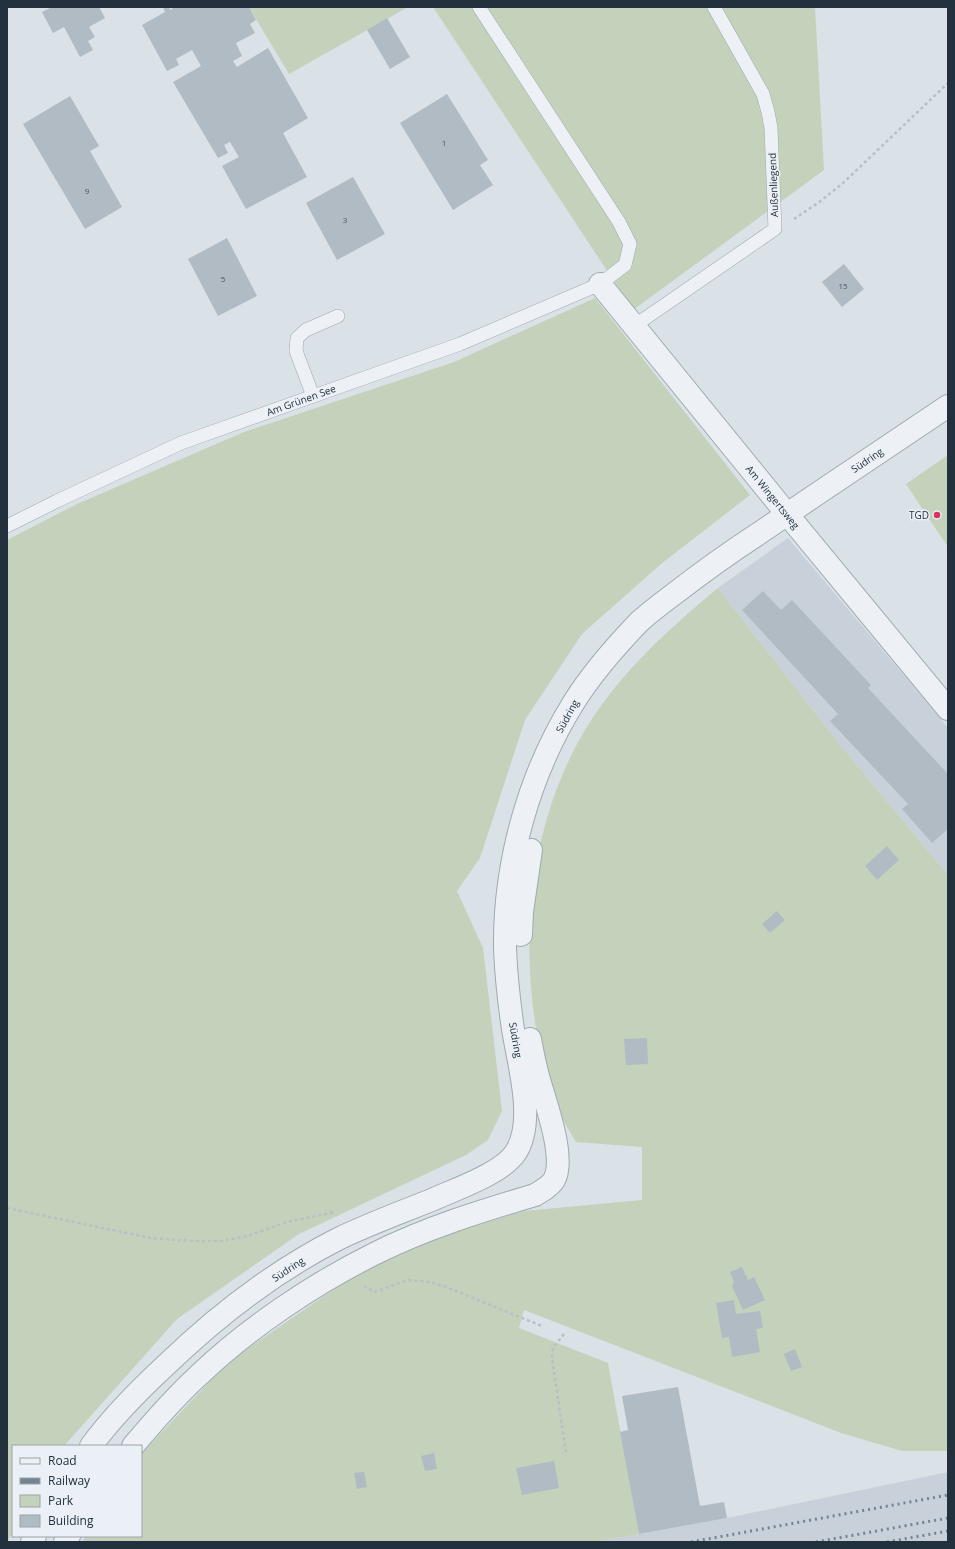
<svg xmlns="http://www.w3.org/2000/svg" width="955" height="1549" font-family="'Open Sans',sans-serif">
<style>
.built{fill:#c8d1d9}
.green{fill:#c4d2bb}
.building{fill:#b1bbc4}
.lines{fill:none;stroke-linecap:round;stroke-linejoin:round}
.service-casing{stroke:#9fa9b1;stroke-width:14}
.minor-casing{stroke:#9fa9b1;stroke-width:24}
.tertiary-casing{stroke:#9fa9b1;stroke-width:24}
.path{stroke:#b8bfc5;stroke-width:2.5;stroke-dasharray:3 3;stroke-linecap:butt}
.service{stroke:#edf1f5;stroke-width:13}
.minor{stroke:#edf1f5;stroke-width:22}
.tertiary{stroke:#edf1f5;stroke-width:22}
.rail{stroke:#738392;stroke-width:3;stroke-dasharray:2 4;stroke-linecap:butt}
.poi-dot{fill:#db3163;stroke:#eaf0f5;stroke-width:1.5}
.labels{text-anchor:middle;dominant-baseline:central;stroke-width:3;stroke-linejoin:round;paint-order:stroke}
.number-label{font-size:8px;fill:#465460}
.street-label{font-size:10px;fill:#23313e;stroke:#eaf0f5}
.poi-label{font-size:10px;fill:#23313e;stroke:#eaf0f5;text-anchor:end}
</style>
<rect width="100%" height="100%" fill="#dae1e7"/>
<g class="built">
<polygon points="788,538 948,728 948,875 840,745 718,588"/>
<polygon points="948,1472 948,1542 596,1542 727,1518"/>
</g>
<g class="green">
<polygon points="249,7 408,7 289,74"/>
<polygon points="433,7 815,7 824,170 633,310"/>
<polygon points="595,298 750,495 661,564 582,634 525,720 480,858 457,891 483,948 502,1111 488,1140 466,1155 299,1234 177,1319 64,1446 13,1446 13,1532 7,1542 7,540 77,504 244,432 454,362"/>
<polygon points="948,455 948,547 906,484"/>
<path d="M 718,588 L 840,745 L 948,875 L 948,1451 L 902,1451 L 841,1433 L 524,1310 L 519,1328 L 608,1363 L 639,1534 L 596,1542 L 82,1542 L 86,1536 L 141,1536 L 141,1454 L 228,1362 L 372,1263 L 436,1237 L 524,1211 L 642,1200 L 642,1147 L 576,1142 C 567,1126 557,1111 549,1095 C 544,1084 542,1060 539,1046 C 518,938 530,816 590,722 C 624,669 670,628 718,588 Z"/>
</g>
<g class="building">
<polygon points="52,7 99,7 105,18 89,27 95,37 88,41 93,50 80,57 64,27 53,33 42,12"/>
<polygon points="163,7 169,7 170,10 175,7 249,7 256,20 250,24 255,33 236,43 242,56 233,61 237,67 268,48 308,118 283,133 307,177 246,209 222,166 239,157 230,142 224,145 228,153 218,158 173,82 201,66 192,50 176,59 179,65 167,71 142,25 165,12"/>
<polygon points="387,18 410,57 390,69 367,30"/>
<polygon points="447,94 488,160 480,165 493,185 453,210 400,123"/>
<polygon points="70,96 99,146 90,151 122,207 85,229 23,124"/>
<polygon points="353,177 385,234 337,260 306,203"/>
<polygon points="227,238 257,296 218,316 188,259"/>
<polygon points="844,264 864,289 842,307 822,282"/>
<polygon points="763,591 781,610 792,600 871,685 868,688 948,774 948,829 932,843 902,809 908,804 830,721 838,714 742,610"/>
<polygon points="887,846 899,860 877,880 865,866"/>
<polygon points="777,911 785,920 770,933 762,924"/>
<polygon points="647,1038 648,1064 626,1065 624,1039"/>
<polygon points="742,1267 748,1280 754,1277 765,1300 743,1310 732,1286 734,1282 730,1272"/>
<polygon points="734,1300 736,1314 760,1311 763,1328 756,1329 760,1352 732,1357 729,1337 722,1338 716,1303"/>
<polygon points="795,1349 802,1367 791,1371 784,1354"/>
<polygon points="678,1387 700,1506 724,1502 727,1518 639,1534 620,1432 628,1430 622,1396"/>
<polygon points="434,1453 437,1469 425,1471 421,1456"/>
<polygon points="554,1461 559,1488 522,1495 516,1468"/>
<polygon points="364,1472 367,1487 357,1489 354,1473"/>
</g>
<g class="lines">
<defs>
<g id="service">
<polyline points="634,326 775,229 771,128 768,112 763,94 714,7"/>
<polyline points="313,396 296,351 297,338 306,330 338,316"/>
<polyline points="7,526 57,501 181,443 460,344 600,284 625,265 630,244 619,222 479,7"/>
</g>
<polyline id="minor" points="600,284 787,514 948,709"/>
<g id="tertiary">
<polyline points="521,935 522,912 531,850"/>
<path d="M 91,1446 C 113,1416 139,1390 166,1365 C 217,1316 275,1271 338,1239 C 369,1224 402,1212 434,1199 C 456,1189 503,1173 516,1152 C 536,1120 518,1063 513,1029 C 509,1002 506,974 505,948 C 504,863 529,774 574,702 C 592,673 616,646 639,622 C 650,612 662,603 674,594 C 701,573 729,553 758,534 C 821,491 884,449 948,406"/>
<path d="M 133,1446 C 154,1421 175,1397 199,1375 C 248,1328 315,1283 376,1253 C 426,1228 481,1211 535,1195 C 541,1191 550,1187 554,1180 C 567,1157 543,1097 537,1072 C 534,1061 532,1050 530,1039"/>
<polyline points="32,1542 35,1536"/>
<polyline points="65,1542 69,1536"/>
</g>
</defs>
<use href="#service" class="service-casing"/>
<use href="#minor" class="minor-casing"/>
<use href="#tertiary" class="tertiary-casing"/>
<g class="path">
<polyline points="794,219 818,203 842,184 948,83"/>
<polyline points="7,1208 151,1238 193,1241 222,1241 248,1236 287,1222 335,1212"/>
<polyline points="364,1286 374,1292 409,1280 430,1282 446,1287 542,1326"/>
<polyline points="564,1334 553,1348 552,1358 566,1453"/>
</g>
<use href="#service" class="service"/>
<use href="#minor" class="minor"/>
<use href="#tertiary" class="tertiary"/>
<g class="rail">
<polyline points="691,1542 948,1495"/>
<polyline points="816,1542 948,1518"/>
<polyline points="887,1542 948,1531"/>
</g>
</g>
<circle class="poi-dot" cx="937" cy="515" r="4"/>
<g class="labels">
<g class="number-label">
<text x="444" y="142">1</text>
<text x="87" y="190">9</text>
<text x="345" y="219">3</text>
<text x="223" y="278">5</text>
<text x="843" y="285">15</text>
</g>
<g class="street-label">
<text transform="translate(773 185) rotate(-92)">Außenliegend</text>
<text transform="translate(301 400) rotate(-20)">Am Grünen See</text>
<text transform="translate(867 460) rotate(-34)">Südring</text>
<text transform="translate(773 497) rotate(51)">Am Wingertsweg</text>
<text transform="translate(567 716) rotate(-61)">Südring</text>
<text transform="translate(516 1040) rotate(80)">Südring</text>
<text transform="translate(288 1269) rotate(-33)">Südring</text>
</g>
<g class="poi-label">
<text x="929" y="515">TGD</text>
</g>
</g>
<rect width="955" height="1549" fill="none" stroke="#23313e" stroke-width="16"/>
<rect x="12" y="1445" width="130" height="92" fill="#eaf0f5" stroke="#9aa4ac"/>
<rect x="20" y="1458" width="20" height="6" fill="#edf1f5" stroke="#9aa4ac"/>
<text x="48" y="1465" font-size="12" fill="#23313e">Road</text>
<rect x="20" y="1478" width="20" height="6" fill="#738392" stroke="#9aa4ac"/>
<text x="48" y="1485" font-size="12" fill="#23313e">Railway</text>
<rect x="20" y="1495" width="20" height="12" fill="#c4d2bb" stroke="#9aa4ac"/>
<text x="48" y="1505" font-size="12" fill="#23313e">Park</text>
<rect x="20" y="1515" width="20" height="12" fill="#b1bbc4" stroke="#9aa4ac"/>
<text x="48" y="1525" font-size="12" fill="#23313e">Building</text>
</svg>
